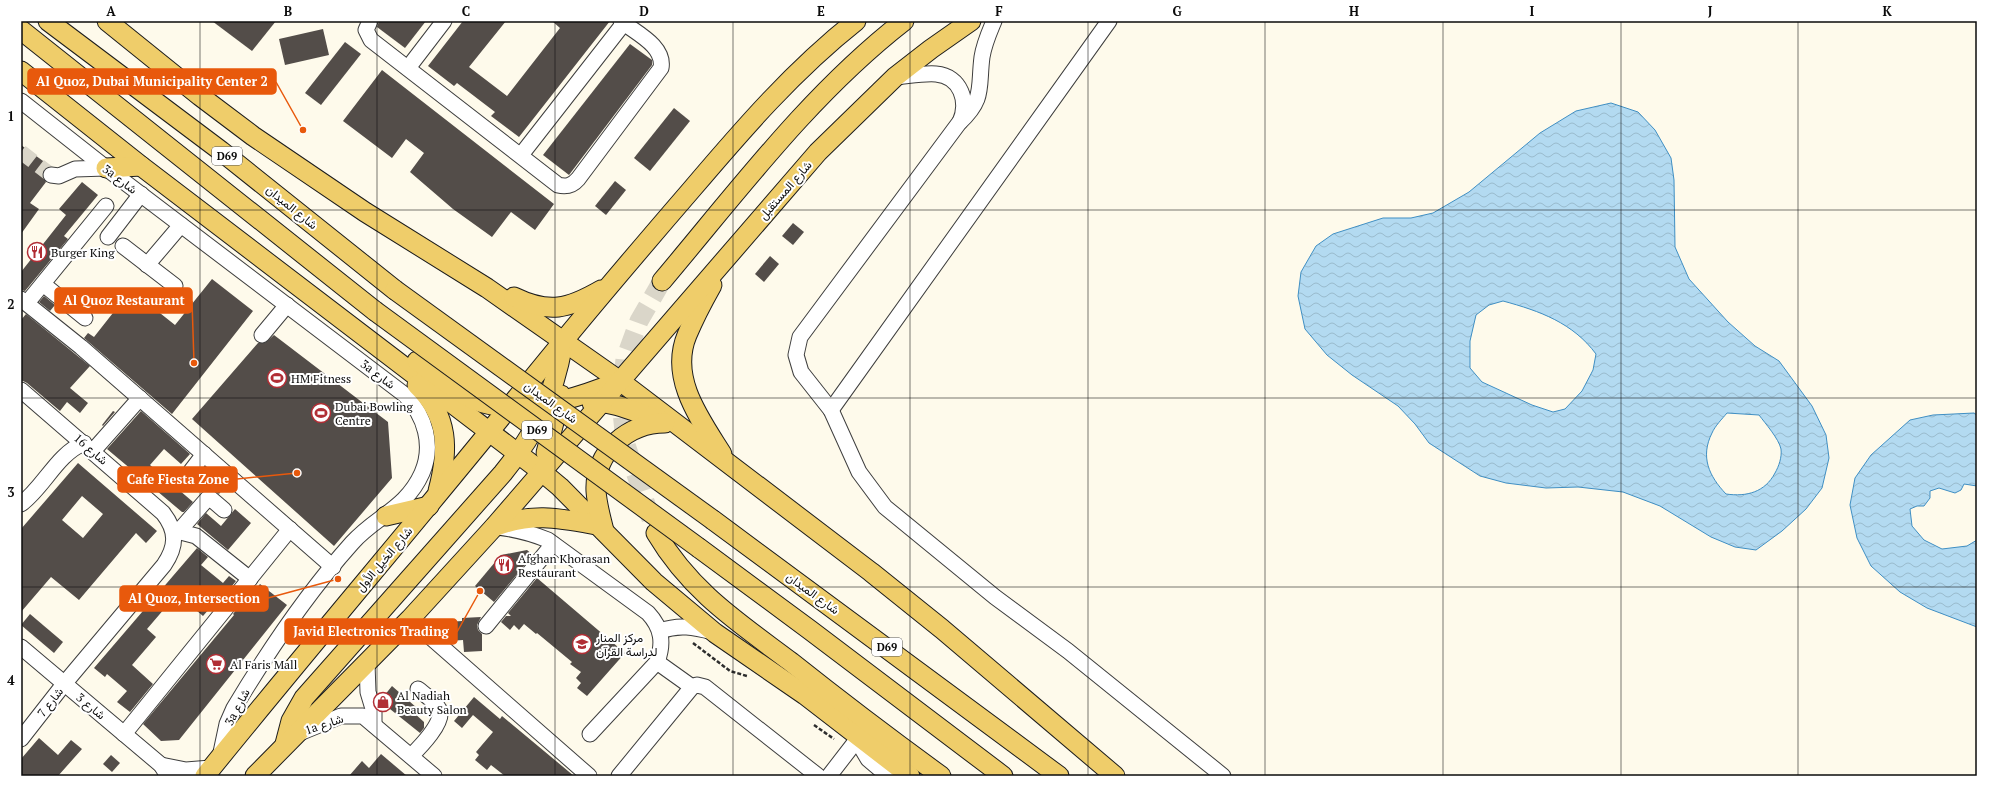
<svg xmlns="http://www.w3.org/2000/svg" width="1998" height="797" font-family="'PT Serif',Vazirmatn,serif">
<style>
.water{fill:url(#water-waves);stroke:#408fc3;fill-rule:evenodd}
.building{fill:#534d49;fill-rule:evenodd}
.lines{fill:none;stroke-linecap:round;stroke-linejoin:round}
.minor-tunnel{stroke:#dad6c9;stroke-width:15;stroke-dasharray:15 8;stroke-linecap:butt}
.major-tunnel{stroke:#dad6c9;stroke-width:19;stroke-dasharray:19 10;stroke-linecap:butt}
.minor-casing{stroke:#3e3e3e;stroke-width:17}
.major-casing{stroke:#1c1c1c;stroke-width:21}
.path{stroke:#2d2d2d;stroke-width:2.5;stroke-dasharray:4 2;stroke-linecap:butt}
.minor{stroke:#fff;stroke-width:15}
.major{stroke:#efcd6a;stroke-width:19}
.major-bridge-casing{stroke:#1c1c1c;stroke-width:21;stroke-linecap:butt}
.major-bridge{stroke:#efcd6a;stroke-width:19}
.grid{fill:none;stroke:#0b0b0b;stroke-width:1;stroke-opacity:0.55}
.labels{text-anchor:middle;dominant-baseline:central;stroke-width:4;stroke-linejoin:round;paint-order:stroke}
.shield{fill:#fff;stroke:#545454;stroke-width:1}
.shield-label{font-size:11px;font-weight:bold;fill:#0b0b0b}
.street-label{font-size:12px;fill:#0b0b0b;stroke:#fff}
.poi-label{font-size:12px;fill:#0b0b0b;stroke:#fff;text-anchor:start}
.leader{fill:none;stroke:#e8590c;stroke-width:1.5}
.callout-dot{fill:#e8590c;stroke:#fff;stroke-width:1.5}
.callout{fill:#e8590c;stroke:#e8590c;stroke-width:1.5}
.callout-label{font-size:13px;text-anchor:middle;font-weight:bold;fill:#fff}
.neatline{fill:none;stroke:#0b0b0b;stroke-width:1.5}
.grid-label{font-size:13px;text-anchor:middle;font-weight:bold;fill:#0b0b0b}
</style>
<defs>
<pattern id="water-waves" width="16" height="10" patternUnits="userSpaceOnUse"><rect width="16" height="10" fill="#b3daf1"/><path d="M0 5q4-4 8 0t8 0" fill="none" stroke="#99bacd"/></pattern>
</defs>
<rect width="100%" height="100%" fill="#fefaeb"/>
<g class="water">
<path d="M 1611,103 L 1638,112 L 1655,130 L 1671,158 L 1674,180 L 1675,247 L 1689,279 L 1728,322 L 1755,346 L 1779,361 L 1812,406 L 1826,435 L 1829,458 L 1822,488 L 1806,509 L 1782,531 L 1756,550 L 1735,547 L 1711,537 L 1660,506 L 1623,492 L 1578,487 L 1546,488 L 1506,483 L 1480,476 L 1429,443 L 1415,424 L 1398,406 L 1352,375 L 1327,355 L 1305,329 L 1298,296 L 1301,272 L 1316,246 L 1333,234 L 1383,218 L 1411,218 L 1433,213 L 1469,192 L 1540,133 L 1576,111 ZM 1503,301 C 1540,311 1573,323 1596,354 L 1593,370 L 1582,391 L 1565,409 L 1553,412 L 1532,405 L 1482,382 L 1470,368 L 1470,341 L 1476,315 L 1489,305 ZM 1727,413 L 1759,415 C 1765,423 1779,439 1781,449 C 1782,457 1779,466 1775,473 C 1765,492 1747,497 1726,494 C 1709,476 1700,457 1712,433 C 1715,426 1722,419 1727,413 Z"/>
<polygon points="1974,413 1977,415 1977,486 1964,484 1961,490 1955,493 1939,488 1930,491 1930,498 1924,506 1917,506 1910,509 1912,526 1924,540 1942,549 1967,546 1977,540 1977,627 1927,608 1900,592 1871,566 1857,538 1850,505 1855,478 1871,455 1910,420 1933,415"/>
</g>
<g class="building">
<polygon points="212,21 276,21 252,51"/>
<polygon points="379,21 426,21 405,48 377,27"/>
<polygon points="463,21 506,21 469,67 507,96 560,28 552,21 610,21 519,137 491,116 495,112 457,83 454,86 428,66"/>
<polygon points="323,29 329,55 285,65 279,39"/>
<polygon points="345,42 361,54 321,105 305,93"/>
<polygon points="630,44 652,60 652,65 569,175 543,155"/>
<polygon points="382,70 554,204 535,230 511,212 492,237 453,209 410,172 424,153 406,139 392,158 343,121"/>
<polygon points="674,108 690,121 650,171 634,158"/>
<polygon points="21,145 50,166 44,169 42,174 46,182 30,203 39,209 21,234"/>
<polygon points="615,181 626,190 606,215 595,206"/>
<polygon points="82,182 98,195 64,236 68,239 25,291 21,290 21,272 66,215 59,209"/>
<polygon points="793,223 804,232 793,245 782,236"/>
<polygon points="770,256 779,264 764,282 755,274"/>
<polygon points="212,279 253,311 172,414 84,338 88,333 94,337 131,290 175,325"/>
<polygon points="44,296 55,305 50,311 39,302"/>
<polygon points="26,314 90,366 70,388 88,403 80,413 67,402 60,411 27,383 21,380 21,320"/>
<polygon points="274,335 388,422 392,478 334,546 192,419 258,343 265,343"/>
<polygon points="113,411 115,412 103,426 102,425"/>
<polygon points="141,411 190,454 181,464 164,449 150,465 193,502 184,512 182,512 107,449"/>
<path d="M 78,463 L 157,531 L 146,543 L 136,533 L 79,600 L 51,577 L 21,612 L 21,529 ZM 82,496 L 103,514 L 83,538 L 62,520 Z"/>
<polygon points="208,470 226,485 219,494 200,479"/>
<polygon points="235,509 251,523 228,550 197,524 206,513 221,526"/>
<polygon points="197,548 208,557 201,565 223,583 229,576 236,581 219,602 217,600 203,616 177,594 147,629 156,637 132,665 153,684 130,712 117,702 127,691 107,674 105,677 94,668"/>
<polygon points="527,550 533,555 494,602 475,586 501,555"/>
<polygon points="537,578 625,653 587,696 577,688 581,683 576,678 581,672 570,664 572,662 537,633 536,634 524,624 519,630 514,625 510,630 501,622 506,616 511,616 508,613"/>
<polygon points="260,584 287,605 179,740 161,741 143,724 234,615 233,614 250,593 252,594"/>
<polygon points="30,614 63,642 54,653 21,625"/>
<polygon points="481,617 477,625 478,630 482,634 482,651 464,652 463,640 449,641 439,632 448,622 462,621 462,618"/>
<polygon points="392,686 417,708 413,712 424,722 424,728 420,733 380,701"/>
<polygon points="474,697 500,719 502,716 574,776 505,776 491,765 487,770 475,760 479,755 476,752 493,732 473,715 462,728 454,721"/>
<polygon points="39,738 58,755 71,740 82,749 58,776 21,776 21,759"/>
<polygon points="381,754 407,776 349,776 362,761 369,768"/>
<polygon points="111,755 120,763 112,772 103,764"/>
</g>
<g class="lines">
<polyline class="minor-tunnel" points="21,152 51,175"/>
<polyline class="major-tunnel" points="651,519 625,442 621,401 625,359 639,321 662,281"/>
<defs>
<g id="minor">
<path d="M 370,21 L 366,30 L 371,40 L 558,185 C 566,187 572,186 578,179 L 661,68 C 665,46 636,33 621,21"/>
<path d="M 994,21 C 989,33 984,44 982,57 C 978,88 985,99 959,123 L 800,337 L 796,355 L 801,372 L 831,410 L 859,472 L 885,507 L 995,597 L 1068,651 L 1223,776"/>
<polyline points="408,68 444,21"/>
<path d="M 895,77 C 908,76 923,73 936,74 C 961,76 969,102 960,122"/>
<path d="M 21,101 L 106,168 L 405,395 C 425,416 434,445 422,473 C 406,509 376,516 352,543 C 309,591 267,653 234,708 L 227,724 L 220,757"/>
<polyline points="521,155 624,23"/>
<polyline points="51,175 59,176 75,169 106,168"/>
<polyline points="108,237 141,194"/>
<polyline points="123,246 175,286"/>
<polyline points="147,265 181,225"/>
<polyline points="43,284 85,318"/>
<polyline points="21,299 81,347 333,567"/>
<polyline points="27,303 106,206"/>
<polyline points="262,335 287,305"/>
<path d="M 21,390 L 163,513 C 177,531 177,546 164,565 L 64,684 L 21,739"/>
<polyline points="831,410 1109,21"/>
<polyline points="93,451 140,398"/>
<polyline points="191,471 204,454"/>
<path d="M 21,504 C 44,487 57,454 84,443"/>
<path d="M 497,527 C 516,529 531,533 548,540 L 648,613 C 662,628 664,643 657,662 L 590,734"/>
<polyline points="173,530 196,536 250,579"/>
<polyline points="179,531 208,498 210,498 224,510"/>
<polyline points="410,619 589,776"/>
<polyline points="486,626 553,544"/>
<path d="M 660,631 C 679,624 694,627 713,632"/>
<polyline points="21,647 161,765 168,776"/>
<polyline points="657,662 692,687"/>
<polyline points="367,663 368,692 374,712 374,725"/>
<polyline points="302,732 341,716 363,716 434,776"/>
<polyline points="852,732 868,759 888,776"/>
<polyline points="124,734 290,529"/>
<path d="M 411,756 C 419,748 446,721 439,709 C 435,701 424,694 418,689"/>
<polyline points="161,765 186,770 211,768"/>
<polyline points="619,776 692,687 697,685 705,687 818,776"/>
<polyline points="829,776 856,741"/>
</g>
<g id="major">
<polyline points="48,21 221,151 395,290"/>
<polyline points="107,21 200,96 253,136 365,212 487,288 620,381 871,572 942,629 1115,776"/>
<polyline points="21,30 375,311"/>
<polyline points="21,71 141,166 542,472 560,487 654,582 715,633 805,695 910,776"/>
<polyline points="106,168 141,166"/>
<path d="M 662,281 C 738,191 810,94 904,21"/>
<path d="M 712,285 C 703,301 694,318 687,335 C 669,378 700,419 722,454"/>
<path d="M 514,297 C 549,314 568,309 601,290"/>
<path d="M 417,361 C 436,374 455,391 475,400 C 517,418 578,398 617,382"/>
<path d="M 417,385 C 449,416 449,450 438,491"/>
<path d="M 592,403 C 617,401 638,414 662,421"/>
<polyline points="546,453 561,395"/>
<polyline points="386,516 429,506"/>
<polyline points="713,520 1059,776"/>
<path d="M 494,527 C 532,512 559,518 597,525"/>
<path d="M 604,531 C 601,518 597,505 596,491 C 594,452 628,423 665,423"/>
<path d="M 656,533 C 691,592 738,622 791,662 C 840,701 890,739 941,776"/>
<polyline points="699,548 810,630 1003,776"/>
<path d="M 285,744 L 291,721 L 304,698 L 503,473 C 538,430 553,398 563,344"/>
<path d="M 205,776 C 310,646 419,519 524,389 C 579,321 635,255 692,189 C 743,129 794,70 856,21"/>
<polyline points="255,776 410,619 494,527 818,152 895,77 931,49 971,21"/>
</g>
</defs>
<use href="#minor" class="minor-casing"/>
<use href="#major" class="major-casing"/>
<g class="path">
<polyline points="693,643 730,671 747,676"/>
<polyline points="814,725 834,739"/>
</g>
<use href="#minor" class="minor"/>
<use href="#major" class="major"/>
<defs>
<g id="major-bridge">
<polyline points="395,290 713,520"/>
<polyline points="375,311 699,548"/>
</g>
</defs>
<use href="#major-bridge" class="major-bridge-casing"/>
<use href="#major-bridge" class="major-bridge"/>
</g>
<path class="grid" d="M 200,21 L 200,776M 377,21 L 377,776M 555,21 L 555,776M 733,21 L 733,776M 910,21 L 910,776M 1088,21 L 1088,776M 1265,21 L 1265,776M 1443,21 L 1443,776M 1621,21 L 1621,776M 1798,21 L 1798,776M 21,210 L 1977,210M 21,398 L 1977,398M 21,587 L 1977,587"/>
<defs>
<symbol id="restaurant-ring" viewBox="-11 -11 22 22"><circle r="9.5" fill="#fff" stroke="#b12e35" stroke-width="1.5"/><path d="M-5-6h1v4h1v-4h1v4h1v-4h1v5L-1.5 .5V6h-2V.5L-5-1ZM5-6V6H3V1.5H1.5Q1.5-4 5-6Z" fill="#b12e35"/></symbol>
<symbol id="stadium-ring" viewBox="-11 -11 22 22"><circle r="9.5" fill="#fff" stroke="#b12e35" stroke-width="1.5"/><path d="M0-5a6.5 5 0 1 0 0 10a6.5 5 0 1 0 0-10ZM-3.5-1.8h7v3.6h-7Z" fill="#b12e35"/></symbol>
<symbol id="school-ring" viewBox="-11 -11 22 22"><circle r="9.5" fill="#fff" stroke="#b12e35" stroke-width="1.5"/><path d="M0-5L7-2L0 1L-7-2ZM-4 1L0 2.5L4 1V4Q0 6-4 4Z" fill="#b12e35"/></symbol>
<symbol id="supermarket-ring" viewBox="-11 -11 22 22"><circle r="9.5" fill="#fff" stroke="#b12e35" stroke-width="1.5"/><path d="M-6-5.5h2.5l.6 2H6L4.5 2H-2.5L-4.4-4H-6ZM-1.5 3.2a1.3 1.3 0 1 0 .1 0ZM3 3.2a1.3 1.3 0 1 0 .1 0Z" fill="#b12e35"/></symbol>
<symbol id="shop-ring" viewBox="-11 -11 22 22"><circle r="9.5" fill="#fff" stroke="#b12e35" stroke-width="1.5"/><path d="M-5-2.5h2.3a2.7 3.5 0 0 1 5.4 0H5L5.5 6h-11ZM-1.5-2.5h3a1.5 2.3 0 0 0-3 0Z" fill="#b12e35"/></symbol>
</defs>
<g fill-rule="evenodd">
<use href="#restaurant-ring" x="26" y="241" width="22" height="22"/>
<use href="#stadium-ring" x="266" y="367" width="22" height="22"/>
<use href="#stadium-ring" x="310" y="402" width="22" height="22"/>
<use href="#restaurant-ring" x="493" y="554" width="22" height="22"/>
<use href="#school-ring" x="571" y="633" width="22" height="22"/>
<use href="#supermarket-ring" x="205" y="653" width="22" height="22"/>
<use href="#shop-ring" x="372" y="691" width="22" height="22"/>
</g>
<g class="labels">
<g class="shield">
<rect x="212" y="147" width="30" height="18" rx="3"/>
<rect x="522" y="421" width="30" height="18" rx="3"/>
<rect x="872" y="638" width="30" height="18" rx="3"/>
</g>
<g class="shield-label">
<text x="227" y="156">D69</text>
<text x="537" y="430">D69</text>
<text x="887" y="647">D69</text>
</g>
<g class="street-label">
<text transform="translate(120 179) rotate(37)">3a شارع</text>
<text transform="translate(785 190) rotate(-49)">شارع المستقبل</text>
<text transform="translate(292 207) rotate(39)">شارع الميدان</text>
<text transform="translate(378 374) rotate(37)">3a شارع</text>
<text transform="translate(551 402) rotate(36)">شارع الميدان</text>
<text transform="translate(91 449) rotate(41)">شارع 16</text>
<text transform="translate(384 559) rotate(-50)">شارع الخيل الأول</text>
<text transform="translate(813 593) rotate(36)">شارع الميدان</text>
<text transform="translate(50 702) rotate(-52)">شارع 7</text>
<text transform="translate(91 706) rotate(40)">شارع 3</text>
<text transform="translate(237 707) rotate(-62)">3a شارع</text>
<text transform="translate(324 724) rotate(-19)">1a شارع</text>
</g>
<g class="poi-label">
<text x="51" y="252">Burger King</text>
<text x="291" y="378">HM Fitness</text>
<text x="335" y="406">Dubai Bowling<tspan x="335" dy="14">Centre</tspan></text>
<text x="518" y="558">Afghan Khorasan<tspan x="518" dy="14">Restaurant</tspan></text>
<text x="596" y="637">مركز المنار<tspan x="596" dy="14">لدراسة القرآن</tspan></text>
<text x="230" y="664">Al Faris Mall</text>
<text x="397" y="695">Al Nadiah<tspan x="397" dy="14">Beauty Salon</tspan></text>
</g>
</g>
<path class="leader" d="M303 130L276 82M194 363L192 301M297 473L237 479M338 579L268 598M480 591L457 632"/>
<g class="callout-dot">
<circle cx="303" cy="130" r="4"/>
<circle cx="194" cy="363" r="4"/>
<circle cx="297" cy="473" r="4"/>
<circle cx="338" cy="579" r="4"/>
<circle cx="480" cy="591" r="4"/>
</g>
<g class="callout">
<rect x="28" y="69" width="248" height="25" rx="4"/>
<rect x="55" y="288" width="137" height="25" rx="4"/>
<rect x="118" y="467" width="119" height="25" rx="4"/>
<rect x="120" y="586" width="148" height="25" rx="4"/>
<rect x="285" y="619" width="172" height="25" rx="4"/>
</g>
<g class="callout-label">
<text x="152" y="86">Al Quoz, Dubai Municipality Center 2</text>
<text x="124" y="305">Al Quoz Restaurant</text>
<text x="178" y="484">Cafe Fiesta Zone</text>
<text x="194" y="603">Al Quoz, Intersection</text>
<text x="371" y="636">Javid Electronics Trading</text>
</g>
<rect width="1998" height="797" fill="none" stroke="#ffffff" stroke-width="44"/>
<rect x="22" y="22" width="1954" height="753" class="neatline"/>
<g class="grid-label">
<text x="111" y="16">A</text>
<text x="288" y="16">B</text>
<text x="466" y="16">C</text>
<text x="644" y="16">D</text>
<text x="821" y="16">E</text>
<text x="999" y="16">F</text>
<text x="1177" y="16">G</text>
<text x="1354" y="16">H</text>
<text x="1532" y="16">I</text>
<text x="1710" y="16">J</text>
<text x="1887" y="16">K</text>
<text x="11" y="121">1</text>
<text x="11" y="309">2</text>
<text x="11" y="497">3</text>
<text x="11" y="685">4</text>
</g>
</svg>
